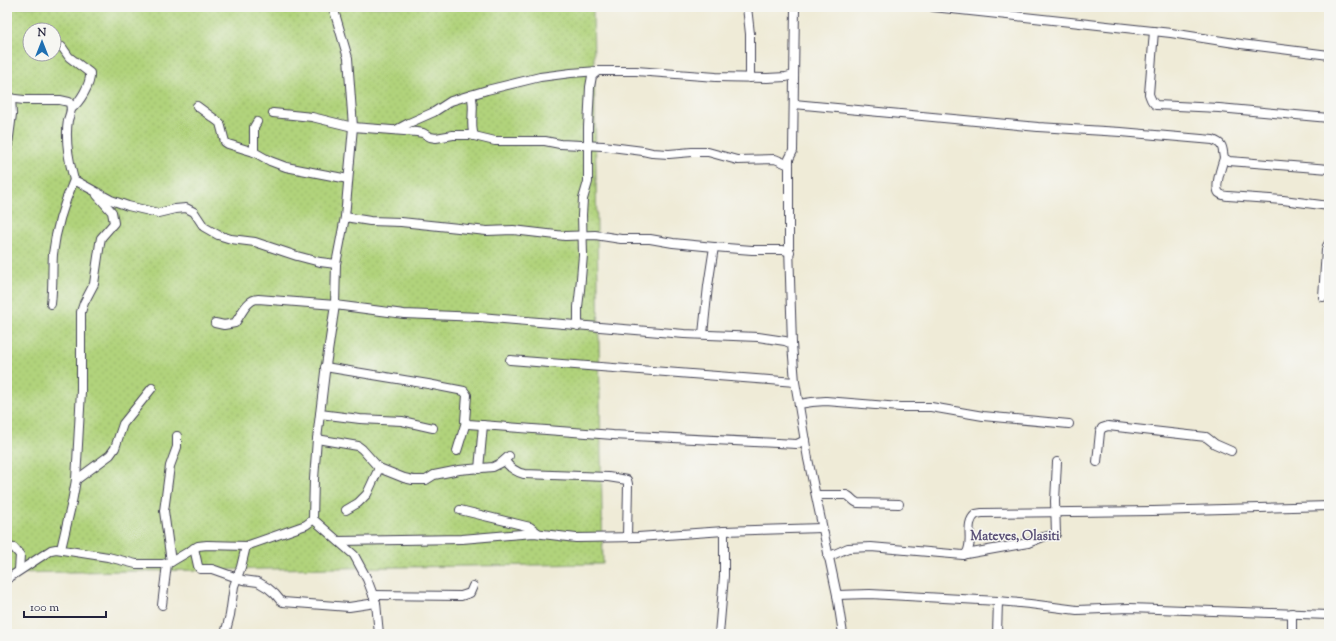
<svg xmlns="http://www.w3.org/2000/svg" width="1336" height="641" font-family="'Sorts Mill Goudy',serif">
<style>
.grass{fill:url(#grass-dots);stroke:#6a7a5b;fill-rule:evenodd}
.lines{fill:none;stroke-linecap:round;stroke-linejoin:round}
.minor-casing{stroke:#414052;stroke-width:10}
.minor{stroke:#fff;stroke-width:8}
.labels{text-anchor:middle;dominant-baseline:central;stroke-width:3;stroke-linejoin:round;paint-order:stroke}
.neighbourhood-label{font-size:13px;font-weight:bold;fill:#5b5177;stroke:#f6f6f2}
</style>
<defs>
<pattern id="grass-dots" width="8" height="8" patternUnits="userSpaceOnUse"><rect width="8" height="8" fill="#b1d37b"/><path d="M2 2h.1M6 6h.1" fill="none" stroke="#98b56b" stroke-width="1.8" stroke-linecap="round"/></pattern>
</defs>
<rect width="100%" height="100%" fill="#f6f6f2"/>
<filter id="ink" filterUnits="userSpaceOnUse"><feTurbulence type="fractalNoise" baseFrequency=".025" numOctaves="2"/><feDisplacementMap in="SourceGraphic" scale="8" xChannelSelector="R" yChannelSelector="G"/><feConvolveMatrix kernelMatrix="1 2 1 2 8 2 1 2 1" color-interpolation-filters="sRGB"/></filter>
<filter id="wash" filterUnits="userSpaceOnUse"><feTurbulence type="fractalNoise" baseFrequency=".012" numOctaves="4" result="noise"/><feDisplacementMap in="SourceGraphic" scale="16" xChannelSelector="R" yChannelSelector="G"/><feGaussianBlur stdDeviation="0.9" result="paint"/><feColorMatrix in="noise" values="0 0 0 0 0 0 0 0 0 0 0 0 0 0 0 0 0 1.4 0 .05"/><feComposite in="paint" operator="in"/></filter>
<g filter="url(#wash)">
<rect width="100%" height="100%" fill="#efebd7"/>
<path class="grass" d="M 7,7 L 593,7 L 603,564 L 7,573 ZM 30,30 L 54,30 L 54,54 L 30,54 Z"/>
</g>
<g filter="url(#ink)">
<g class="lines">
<defs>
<g id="minor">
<polyline points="747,7 750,34 750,78"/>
<polyline points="795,7 793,151 789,159 789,246 792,344 795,382 808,459 837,595 843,634"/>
<polyline points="933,7 1171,33 1241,44 1329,55"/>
<path d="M 1154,31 L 1149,94 C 1151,99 1151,102 1156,105 L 1219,108 L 1329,118"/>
<path d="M 62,47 L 69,57 L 90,73 C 91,84 80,102 71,109"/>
<path d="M 471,95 C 476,108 469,122 474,136"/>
<path d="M 7,98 L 24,100 L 60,100 L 69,102 C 73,108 70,114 68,120 C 65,139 68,157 73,176 L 74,180 L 78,182 L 111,200 L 128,206 L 158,213 L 175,209 L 186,208 L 194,212 L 204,227 L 218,235 L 231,239 L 255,242 L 297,256 L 320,262 L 336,264"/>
<path d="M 794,104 L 1038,127 L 1121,132 L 1213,140 C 1224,144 1222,148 1224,158 L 1229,161 L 1329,169"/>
<polyline points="197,106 220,123 225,142 228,144 254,152 270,161 286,167 348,179"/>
<polyline points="273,113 312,117 353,127 417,132 423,133 430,137 436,138 453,135 470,135 495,141 545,141 560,144 603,146 643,151 652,153 669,154 692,152 708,152 737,160 775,159 789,165"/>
<polyline points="396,130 409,123 434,112 451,101 487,90 540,77 571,73 598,71 636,71 716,77 767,78 786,77 794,75"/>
<polyline points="7,152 12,114 11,98"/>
<polyline points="254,152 254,127 257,122"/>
<path d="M 1224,158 C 1222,165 1214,187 1219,193 C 1221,195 1226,196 1228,196 L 1283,200 L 1329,206"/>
<polyline points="345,217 370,221 401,222 487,231 513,230 565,236 595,235 621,239 650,239 673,243 714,247 752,250 783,250 790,252"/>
<polyline points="1323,297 1326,250 1327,246 1329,243"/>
<path d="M 51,304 C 53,287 52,270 53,254 C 56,228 64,203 74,180"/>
<path d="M 215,323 L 224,325 L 235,323 C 241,315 247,299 258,299 L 335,305 L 404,314 L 480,317 L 684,334 L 758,337 L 785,341 L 792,344"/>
<polyline points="578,326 578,307 580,290 583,255 582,215 583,199 588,182 588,127 590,87 592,76 598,71"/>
<polyline points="703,334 708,286 714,247"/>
<polyline points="510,360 795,382"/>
<polyline points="325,367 428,384 464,391 467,395 465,421 468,424 613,435 797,444 805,440"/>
<polyline points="799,404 812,402 826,401 900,407 931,407 983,416 1069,424"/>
<polyline points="320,414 360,419 402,421 433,428"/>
<polyline points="317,439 358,446 362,449 379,468 404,478 413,480 426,480 434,475 459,470 493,467 501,463 509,456"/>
<polyline points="457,451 466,422"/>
<path d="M 505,461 C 510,468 515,472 524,474 L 608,477 L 627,480 L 628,484 L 627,537"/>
<polyline points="1097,462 1100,432 1102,428 1108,426 1206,437 1215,444 1231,451"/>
<polyline points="479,469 483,425"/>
<polyline points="76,480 110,455 115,448 123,424 152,388"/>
<path d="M 817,495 L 846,495 C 851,496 853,502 858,503 L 899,504"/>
<polyline points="346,510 358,503 367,494 379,468"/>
<polyline points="460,510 530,527 538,533"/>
<polyline points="313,519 354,555 367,579 376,603 379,634"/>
<polyline points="339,541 462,539 534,533 576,538 638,537 724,531 822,528"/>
<polyline points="7,547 14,548 20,555 19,570"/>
<polyline points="194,548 198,566 200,569 212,569 243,580 258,582 268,588 275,594 280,600 283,602 349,607 376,603"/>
<polyline points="61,549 72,502 76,480 81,391 81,312 84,303 94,284 100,243 101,238 114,223 112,212 97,195"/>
<polyline points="966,554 1028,543 1043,537 1056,534 1055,501 1057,462"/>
<path d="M 828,557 L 848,548 L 871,547 L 963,555 L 966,554 C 975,542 963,524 976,514 L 982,513 L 1153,511 L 1329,506"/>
<polyline points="171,562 164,511 170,466 177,447 177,436"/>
<polyline points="7,579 51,550 56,549 108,557 136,564 163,564 171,562 198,546 207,545 246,546 306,525 310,522 313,519 314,479 317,439 325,372 335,305 336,264 345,217 353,127 348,58 333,7"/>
<polyline points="373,595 461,596 470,593 473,586"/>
<polyline points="837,595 870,594 998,601 1030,604 1077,610 1129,608 1329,615"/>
<polyline points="162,605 167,564"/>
<polyline points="1292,613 1292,634"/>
<polyline points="7,633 11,634"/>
<polyline points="225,634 230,615 234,586 241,567 246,546"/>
<polyline points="719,634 724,576 724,531"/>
<polyline points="997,634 998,601"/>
</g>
</defs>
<use href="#minor" class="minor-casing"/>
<use href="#minor" class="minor"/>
</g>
</g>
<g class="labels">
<g class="neighbourhood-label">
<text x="1015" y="537">Mateves, Olasiti</text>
</g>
</g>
<rect width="1336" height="641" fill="none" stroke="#f6f6f2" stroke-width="24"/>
<g transform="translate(42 42)"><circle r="19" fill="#f6f6f2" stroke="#a1a1a9"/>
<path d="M0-3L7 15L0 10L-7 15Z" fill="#1f6fb2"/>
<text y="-6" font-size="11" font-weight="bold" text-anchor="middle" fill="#22223b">N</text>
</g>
<path d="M24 611v6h82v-6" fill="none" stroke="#22223b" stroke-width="2"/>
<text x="30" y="611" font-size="12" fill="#22223b" stroke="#f6f6f2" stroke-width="3" paint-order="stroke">100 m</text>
</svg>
